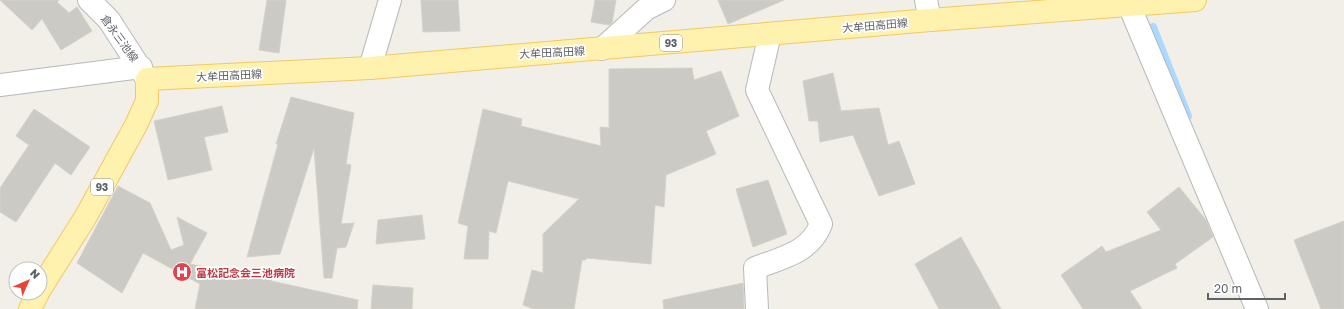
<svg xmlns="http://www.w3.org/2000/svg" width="1344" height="309" font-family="'Golos Text','Noto Sans JP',sans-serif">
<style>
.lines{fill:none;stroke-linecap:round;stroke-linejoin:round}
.stream{stroke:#aadaff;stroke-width:8}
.building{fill:#cccac5;stroke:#d6d1c6}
.street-casing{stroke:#b5b8bc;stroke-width:24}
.secondary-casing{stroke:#b6babf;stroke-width:24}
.primary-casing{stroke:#f2c960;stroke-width:24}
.street{stroke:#fff;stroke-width:22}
.secondary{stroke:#fff;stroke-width:22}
.primary{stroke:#fff2af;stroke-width:22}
.labels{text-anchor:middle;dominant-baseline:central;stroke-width:3.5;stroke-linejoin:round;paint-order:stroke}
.shield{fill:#fff;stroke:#8f9295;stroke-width:1}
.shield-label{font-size:10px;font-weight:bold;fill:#5f6368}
.street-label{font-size:11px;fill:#5f6368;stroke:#fff}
.health-label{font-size:11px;font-weight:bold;fill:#be3a42;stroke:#fff;text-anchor:start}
</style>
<rect width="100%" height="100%" fill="#f1efe8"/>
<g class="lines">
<polyline class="stream" points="1153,27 1188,116"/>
</g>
<g class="building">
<polygon points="0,0 59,0 57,2 69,13 77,7 92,31 61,50 42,19 32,30"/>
<polygon points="267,0 286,0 279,53 259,50"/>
<polygon points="421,0 458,0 460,31 423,32"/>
<polygon points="595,0 616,0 612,23 609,25 591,22"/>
<polygon points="718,0 784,0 728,24"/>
<polygon points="692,68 694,80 721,71 739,116 706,131 716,154 666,175 664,207 655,205 651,264 586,258 586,260 582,260 574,309 534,309 523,305 532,270 543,273 543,234 579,199 508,181 496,233 489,231 488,259 464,259 468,226 458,223 483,109 522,119 521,126 601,146 600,127 609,128 609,69"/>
<polygon points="833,73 841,111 879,108 888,145 899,141 915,184 879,196 853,135 820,142 818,121 809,121 803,81"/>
<polygon points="291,97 354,113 346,164 351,165 341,224 354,223 346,247 337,248 332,278 324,278 314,148 280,254 247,257 278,144 276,144"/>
<polygon points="222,106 228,132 204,137 212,170 168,180 154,121"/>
<polygon points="34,109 90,147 71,175 55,163 16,222 0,212 0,188 29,145 16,136"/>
<polygon points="768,180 787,234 753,247 736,189"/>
<polygon points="118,186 150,203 171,250 184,245 177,217 207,233 190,264 224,271 224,274 272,277 271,281 358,300 357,309 195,309 200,284 143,253 122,293 77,263"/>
<polygon points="1179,187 1206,220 1213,237 1175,264 1177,268 1130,291 1142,309 1083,309 1061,275 1102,246 1106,252 1161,230 1147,212"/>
<polygon points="422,215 425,239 376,244 378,220"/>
<polygon points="1344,221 1344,309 1321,309 1294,240"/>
<polygon points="961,237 1001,309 939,309 915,264"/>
<polygon points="743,283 744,309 664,309 663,300"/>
<polygon points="373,285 413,288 412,309 371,309"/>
</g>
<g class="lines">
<defs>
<g id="street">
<polyline points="926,0 930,20"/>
<polyline points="1129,5 1257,309"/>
<polyline points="602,49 646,9 664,0"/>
<polyline points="370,68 390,0"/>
<polyline points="0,85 141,67"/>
<path d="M 757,309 L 755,268 C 781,258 810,253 821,224 L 757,90 L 770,34"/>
</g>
<polyline id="secondary" points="89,0 109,20 147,79"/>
<g id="primary">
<polyline points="40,289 85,218 136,125 147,101 147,79 370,68 930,20 1195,0"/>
<polyline points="30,309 38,293"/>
</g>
</defs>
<use href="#street" class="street-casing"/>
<use href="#secondary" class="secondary-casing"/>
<use href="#primary" class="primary-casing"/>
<use href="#street" class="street"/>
<use href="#secondary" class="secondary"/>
<use href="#primary" class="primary"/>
</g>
<defs>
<symbol id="hospital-disc" viewBox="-11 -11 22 22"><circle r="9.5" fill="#e0444e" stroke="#fff"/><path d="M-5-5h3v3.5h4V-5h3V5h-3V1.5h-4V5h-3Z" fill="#fff"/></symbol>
</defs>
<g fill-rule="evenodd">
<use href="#hospital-disc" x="171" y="261" width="22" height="22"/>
</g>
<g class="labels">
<g class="shield">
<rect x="660" y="35" width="22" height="16" rx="3"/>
<rect x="91" y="179" width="22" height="16" rx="3"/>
</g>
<g class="shield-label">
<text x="671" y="43">93</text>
<text x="102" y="187">93</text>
</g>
<g class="street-label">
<text transform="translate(875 25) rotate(-5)">大牟田高田線</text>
<text transform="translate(120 38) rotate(54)">倉永三池線</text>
<text transform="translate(552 52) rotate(-3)">大牟田高田線</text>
<text transform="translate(229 75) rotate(-3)">大牟田高田線</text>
</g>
<g class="health-label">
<text x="196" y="272">冨松記念会三池病院</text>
</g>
</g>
<g transform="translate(28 281) rotate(45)"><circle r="19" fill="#ffffff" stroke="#bfc1c3"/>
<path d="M0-3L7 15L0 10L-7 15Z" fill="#ea4335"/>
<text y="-6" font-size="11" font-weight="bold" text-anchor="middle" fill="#5f6368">N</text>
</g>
<path d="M1208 293v6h77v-6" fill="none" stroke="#5f6368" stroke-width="2"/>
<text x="1214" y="293" font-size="12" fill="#5f6368" stroke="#ffffff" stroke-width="3" paint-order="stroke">20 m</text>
</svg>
